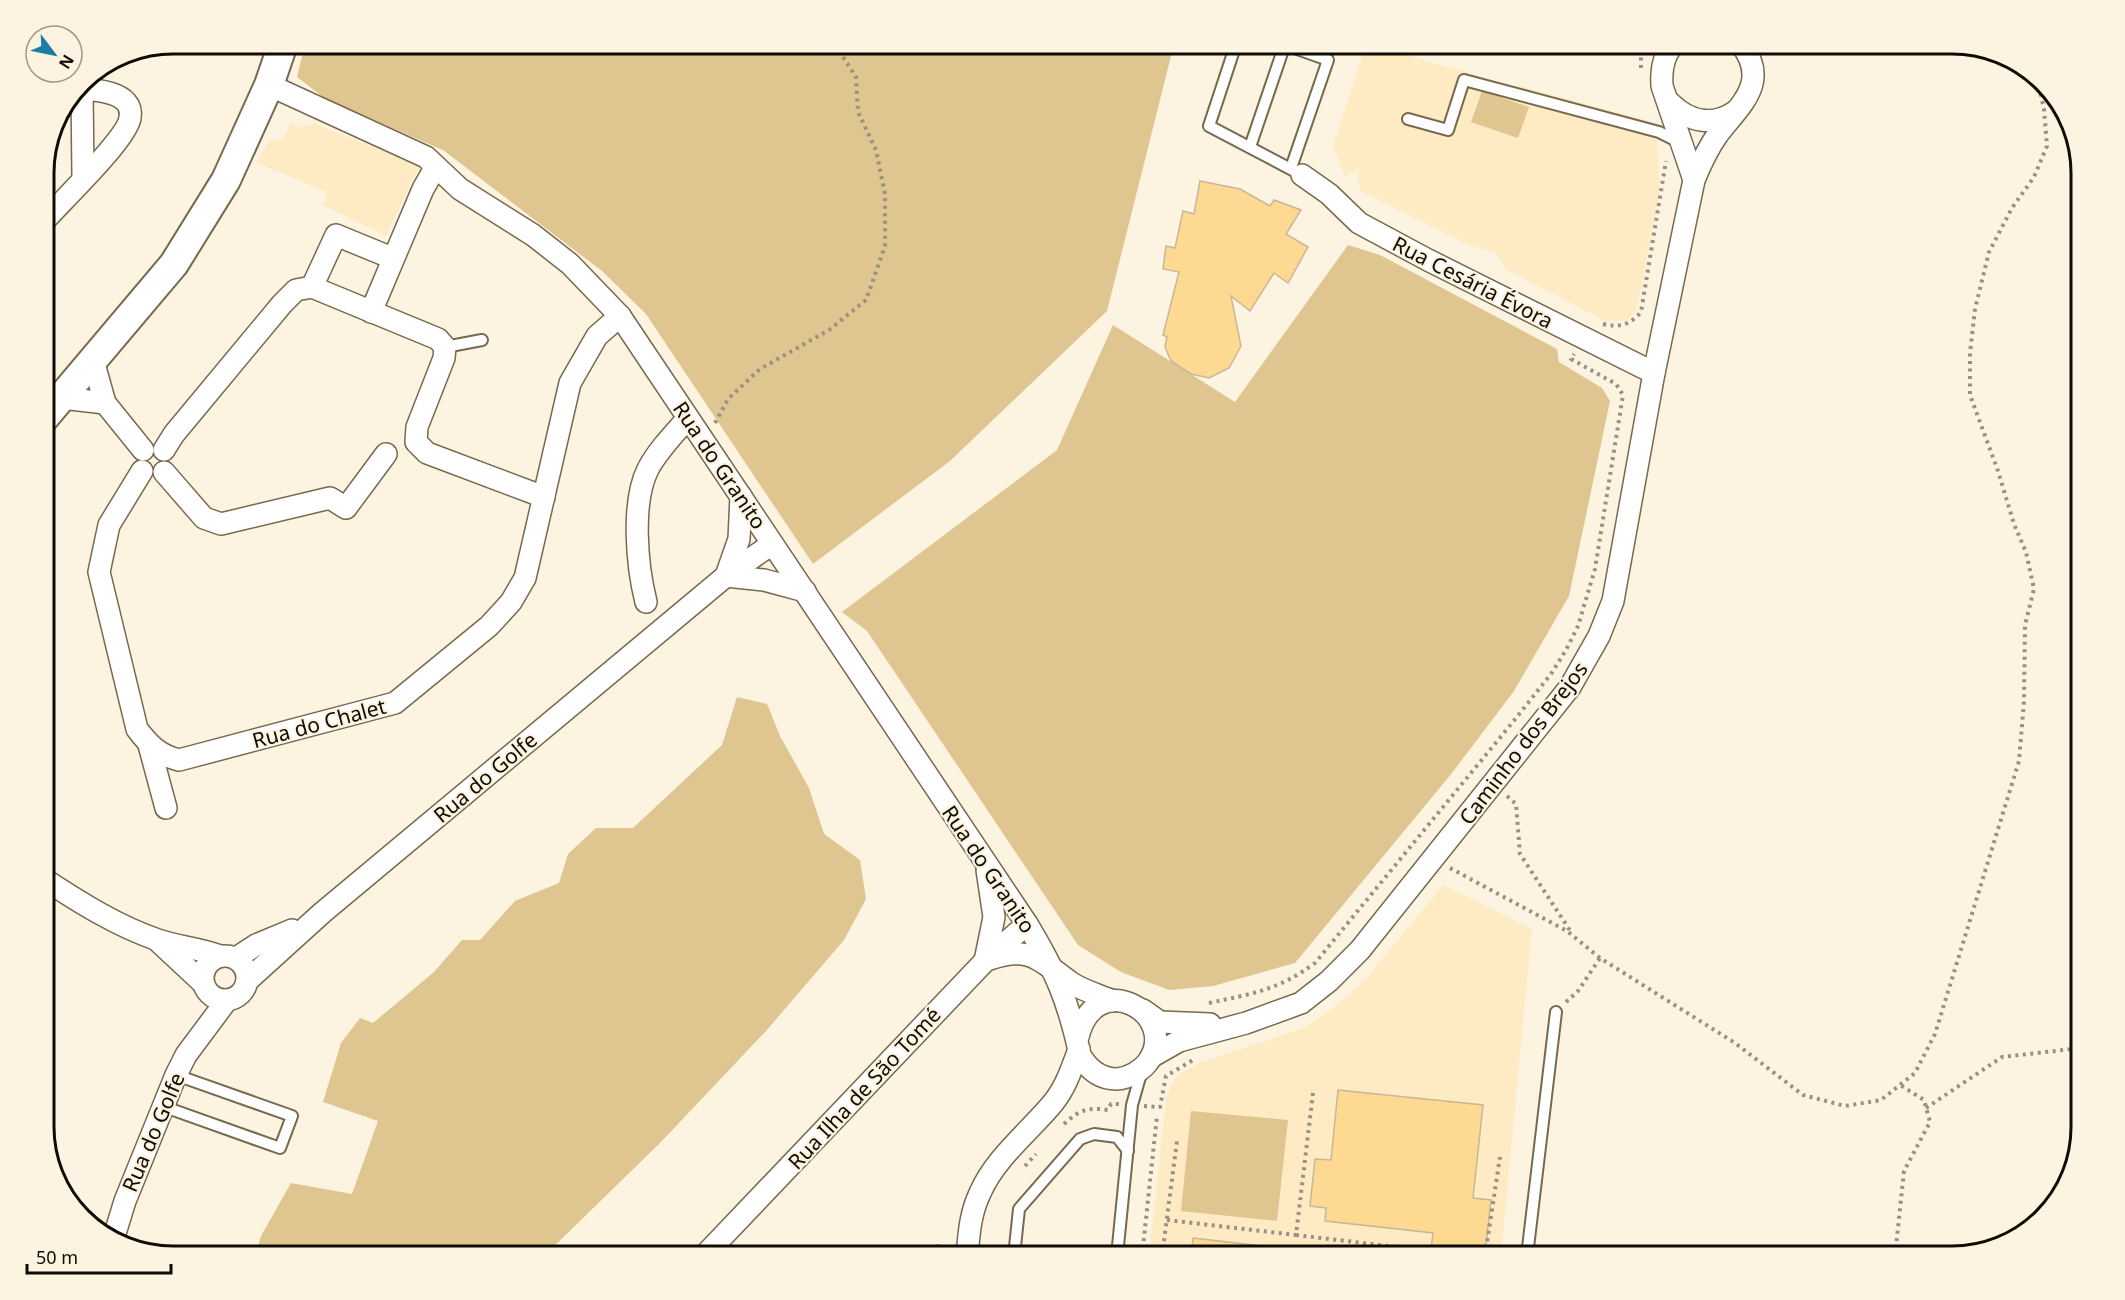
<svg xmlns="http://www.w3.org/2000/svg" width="2125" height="1300" font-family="'Noto Sans',sans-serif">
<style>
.built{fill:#feebc4}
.green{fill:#dfc590}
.building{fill:#fdd992;stroke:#c7b799;stroke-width:1.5}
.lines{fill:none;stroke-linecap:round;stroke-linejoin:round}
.lane-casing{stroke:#77694d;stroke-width:14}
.street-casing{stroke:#77694d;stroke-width:24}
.secondary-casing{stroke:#77694d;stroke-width:32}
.path{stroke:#989182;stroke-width:4;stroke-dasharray:3 4.5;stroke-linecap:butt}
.lane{stroke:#fff;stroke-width:10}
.street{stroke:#fff;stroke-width:21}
.secondary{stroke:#fff;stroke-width:28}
.labels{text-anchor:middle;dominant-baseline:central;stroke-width:4.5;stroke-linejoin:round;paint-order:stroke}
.street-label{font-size:21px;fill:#110c03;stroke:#fdf3e1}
.rim{fill:none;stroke:#110c03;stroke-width:3}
</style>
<rect width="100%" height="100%" fill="#fdf3e1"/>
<g class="built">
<polygon points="1366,44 1381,44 1434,64 1456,68 1498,84 1519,86 1649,121 1657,140 1660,190 1637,309 1628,320 1606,321 1507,270 1497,254 1464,243 1362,192 1358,184 1359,168 1345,176 1333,146"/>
<polygon points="291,123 301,128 314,123 419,166 386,236 322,205 327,192 257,163 268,141 284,138"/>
<polygon points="1443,885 1532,929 1501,1256 1149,1256 1166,1098 1176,1076 1199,1063 1308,1026 1337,1005 1366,979"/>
</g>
<g class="green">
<polygon points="305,44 1174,44 1107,311 950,461 813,564 646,314 602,271 443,150 327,100 297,77"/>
<polygon points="1482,91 1529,107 1518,138 1471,122"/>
<polygon points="1348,245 1380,255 1557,349 1559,362 1602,388 1610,401 1569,596 1514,691 1452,773 1295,963 1213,986 1169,990 1121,972 1078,945 867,631 842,612 1057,450 1113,325 1235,402"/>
<polygon points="737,697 767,704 780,736 809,788 824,834 860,860 866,899 844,940 766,1031 660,1143 544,1256 255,1256 261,1236 291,1183 352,1194 378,1121 323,1102 341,1043 360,1018 373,1023 434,972 462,940 480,940 515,901 559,883 568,854 596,828 633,828 722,745"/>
<polygon points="1191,1111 1288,1120 1277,1221 1181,1211"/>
</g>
<g class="building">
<polygon points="1200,181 1240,189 1270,206 1274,200 1301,210 1286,234 1308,247 1288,283 1274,273 1250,311 1231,296 1241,346 1229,368 1209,378 1191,374 1171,361 1165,347 1167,337 1163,335 1179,272 1163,269 1166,246 1175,248 1183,211 1194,214"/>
<polygon points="1338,1090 1483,1105 1473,1198 1491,1200 1485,1254 1431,1249 1433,1233 1325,1221 1326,1208 1310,1206 1315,1159 1331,1160"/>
<polygon points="1193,1238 1262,1246 1262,1256 1191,1256"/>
</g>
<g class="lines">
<defs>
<g id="lane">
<polyline points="1236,44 1209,126 1302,175"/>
<polyline points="1283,44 1328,60 1291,168"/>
<polyline points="1408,119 1448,130 1464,80 1659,132 1679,142"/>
<polyline points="1250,147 1285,44"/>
<polyline points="445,347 482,340"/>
<polyline points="162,1106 280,1148 292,1116 176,1075"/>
<polyline points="1014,1256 1019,1209 1080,1139 1094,1134 1117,1137 1128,1151"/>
<polyline points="1117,1256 1132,1105 1142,1070"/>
<polyline points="1527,1256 1556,1012"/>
</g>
<g id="street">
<path d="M 1674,44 C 1663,55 1661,71 1662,86 L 1694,180"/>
<path d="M 269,85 L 426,157 L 460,189 L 533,235 L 570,264 L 620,316 L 1027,924 C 1056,972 1068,1000 1080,1055 C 1088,1069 1100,1079 1117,1079 C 1129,1078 1141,1071 1148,1062 C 1182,1014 1093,963 1077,1041"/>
<polyline points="82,90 83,177"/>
<path d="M 1670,103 C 1689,122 1713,127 1736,111"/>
<polyline points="1302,175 1329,194 1359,223 1428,260 1654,373"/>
<path d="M 44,221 C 61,202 127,139 130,118 C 135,91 93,89 76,90"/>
<polyline points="312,287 336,235 392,258"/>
<polyline points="371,312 423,189 435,168"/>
<polyline points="93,360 105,403 143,450"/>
<polyline points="62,398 105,403"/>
<polyline points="164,450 174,434 282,304 296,290 312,287 438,339 445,347 444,358 417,427 416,442 427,453 544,497"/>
<path d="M 142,471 L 109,525 L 99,572 L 137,729 C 149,745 159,755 179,760 L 395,703 L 489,626 L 511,602 L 525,578 L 570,383 L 597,336 L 620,316"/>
<polyline points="164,472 204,518 221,524 330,498 346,508 386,454"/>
<polyline points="741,496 739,539 726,576 764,580 805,591"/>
<path d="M 646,602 C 637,566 631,503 648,469 C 658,450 674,434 688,418"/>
<polyline points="149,745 166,808"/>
<path d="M 44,879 C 79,902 117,926 158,940 C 178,947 199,948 220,956"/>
<polyline points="159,942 203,983"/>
<circle cx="225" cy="978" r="22"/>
<polyline points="236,958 256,945 292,930"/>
<path d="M 990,959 C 1028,945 1040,960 1070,982 C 1083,991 1099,995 1113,1001"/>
<polyline points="985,961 994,917 987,870"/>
<polyline points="247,981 322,913 726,576 772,544"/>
<polyline points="1143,1010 1160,1022 1210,1024"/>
<path d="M 1151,1057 L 1179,1041 L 1246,1023 L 1301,1003 L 1329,981 L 1360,950 L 1570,687 L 1599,636 L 1613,601 L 1654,373 L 1694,180 C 1701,163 1708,148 1718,134 C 1741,104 1770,82 1741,44"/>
<polyline points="113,1240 125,1201 176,1075 186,1055 227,1000"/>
<polyline points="704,1256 985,961 1027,924"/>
<path d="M 967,1256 C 969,1234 970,1214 980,1193 C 995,1158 1029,1132 1053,1103 C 1066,1087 1072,1068 1079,1049"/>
</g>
<polyline id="secondary" points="44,418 174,264 226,180 269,85 283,44"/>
</defs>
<use href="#lane" class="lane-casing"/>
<use href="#street" class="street-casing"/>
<use href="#secondary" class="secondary-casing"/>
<g class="path">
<polyline points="1641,68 1641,57 1647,44"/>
<path d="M 1603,324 C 1619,328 1630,325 1641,312 L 1666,161"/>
<polyline points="715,423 728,399 760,369 829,330 866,300 885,246 885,194 876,150 858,112 856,77 837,48 831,44"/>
<polyline points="1507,796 1516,804 1520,854 1571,932"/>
<polyline points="1450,868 1567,931 1600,958 1735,1043 1803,1095 1845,1106 1881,1100 1915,1073 1935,1034 2019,761 2024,701 2025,625 2034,589 2026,552 2014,524 1998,471 1970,395 1970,353 1975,309 1989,252 2012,208 2034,177 2047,146 2044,109 2038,82"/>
<polyline points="1566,1002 1578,991 1600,958"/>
<path d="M 1209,1003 C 1251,994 1279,990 1315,963 L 1512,723 L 1551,674 L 1566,650 L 1578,626 L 1595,569 L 1623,395 L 1616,384 L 1571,359 L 1574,354"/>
<polyline points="1144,1106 1160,1107 1166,1076 1193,1060"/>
<polyline points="1926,1108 2002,1057 2081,1048"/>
<path d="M 1064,1124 C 1079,1110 1088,1107 1108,1110 L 1111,1104 L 1119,1104"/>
<polyline points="1025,1166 1036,1154"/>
<polyline points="1167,1220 1296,1235 1313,1093"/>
<polyline points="1296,1235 1413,1249 1420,1256"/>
<polyline points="936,1246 949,1248"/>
<polyline points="986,1251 1002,1252"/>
<polyline points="1028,1255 1039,1256"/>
<polyline points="1142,1256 1157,1116"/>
<polyline points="1162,1256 1177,1141"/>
<polyline points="1485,1256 1500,1157"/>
<polyline points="1895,1256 1904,1171 1930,1122 1924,1100 1900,1085"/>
</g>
<use href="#lane" class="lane"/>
<use href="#street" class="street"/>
<use href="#secondary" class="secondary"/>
</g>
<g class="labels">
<g class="street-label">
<text transform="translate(1473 282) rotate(27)">Rua Cesária Évora</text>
<text transform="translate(720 465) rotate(56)">Rua do Granito</text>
<text transform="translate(319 723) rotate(-15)">Rua do Chalet</text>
<text transform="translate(1523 743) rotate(-53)">Caminho dos Brejos</text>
<text transform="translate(485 777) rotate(-40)">Rua do Golfe</text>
<text transform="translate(989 869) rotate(56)">Rua do Granito</text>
<text transform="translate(864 1088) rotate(-47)">Rua Ilha de São Tomé</text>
<text transform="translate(153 1132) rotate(-67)">Rua do Golfe</text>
</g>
</g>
<path d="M0 0H2125V1300H0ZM173 54H1952A119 119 0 0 1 2071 173V1127A119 119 0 0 1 1952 1246H173A119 119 0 0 1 54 1127V173A119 119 0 0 1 173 54Z" fill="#fdf3e1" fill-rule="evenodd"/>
<path class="rim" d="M173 54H1952A119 119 0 0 1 2071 173V1127A119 119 0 0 1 1952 1246H173A119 119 0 0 1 54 1127V173A119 119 0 0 1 173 54Z"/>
<g transform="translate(54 54) rotate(122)"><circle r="28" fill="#fdf3e1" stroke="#9f9788" stroke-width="1.5"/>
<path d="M0-4.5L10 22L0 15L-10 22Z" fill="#1c7da9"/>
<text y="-9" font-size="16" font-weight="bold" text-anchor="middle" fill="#110c03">N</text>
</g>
<path d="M27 1264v9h144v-9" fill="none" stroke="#110c03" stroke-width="3"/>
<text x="36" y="1264" font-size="18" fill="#110c03" stroke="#fdf3e1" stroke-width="4.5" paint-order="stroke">50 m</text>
</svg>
